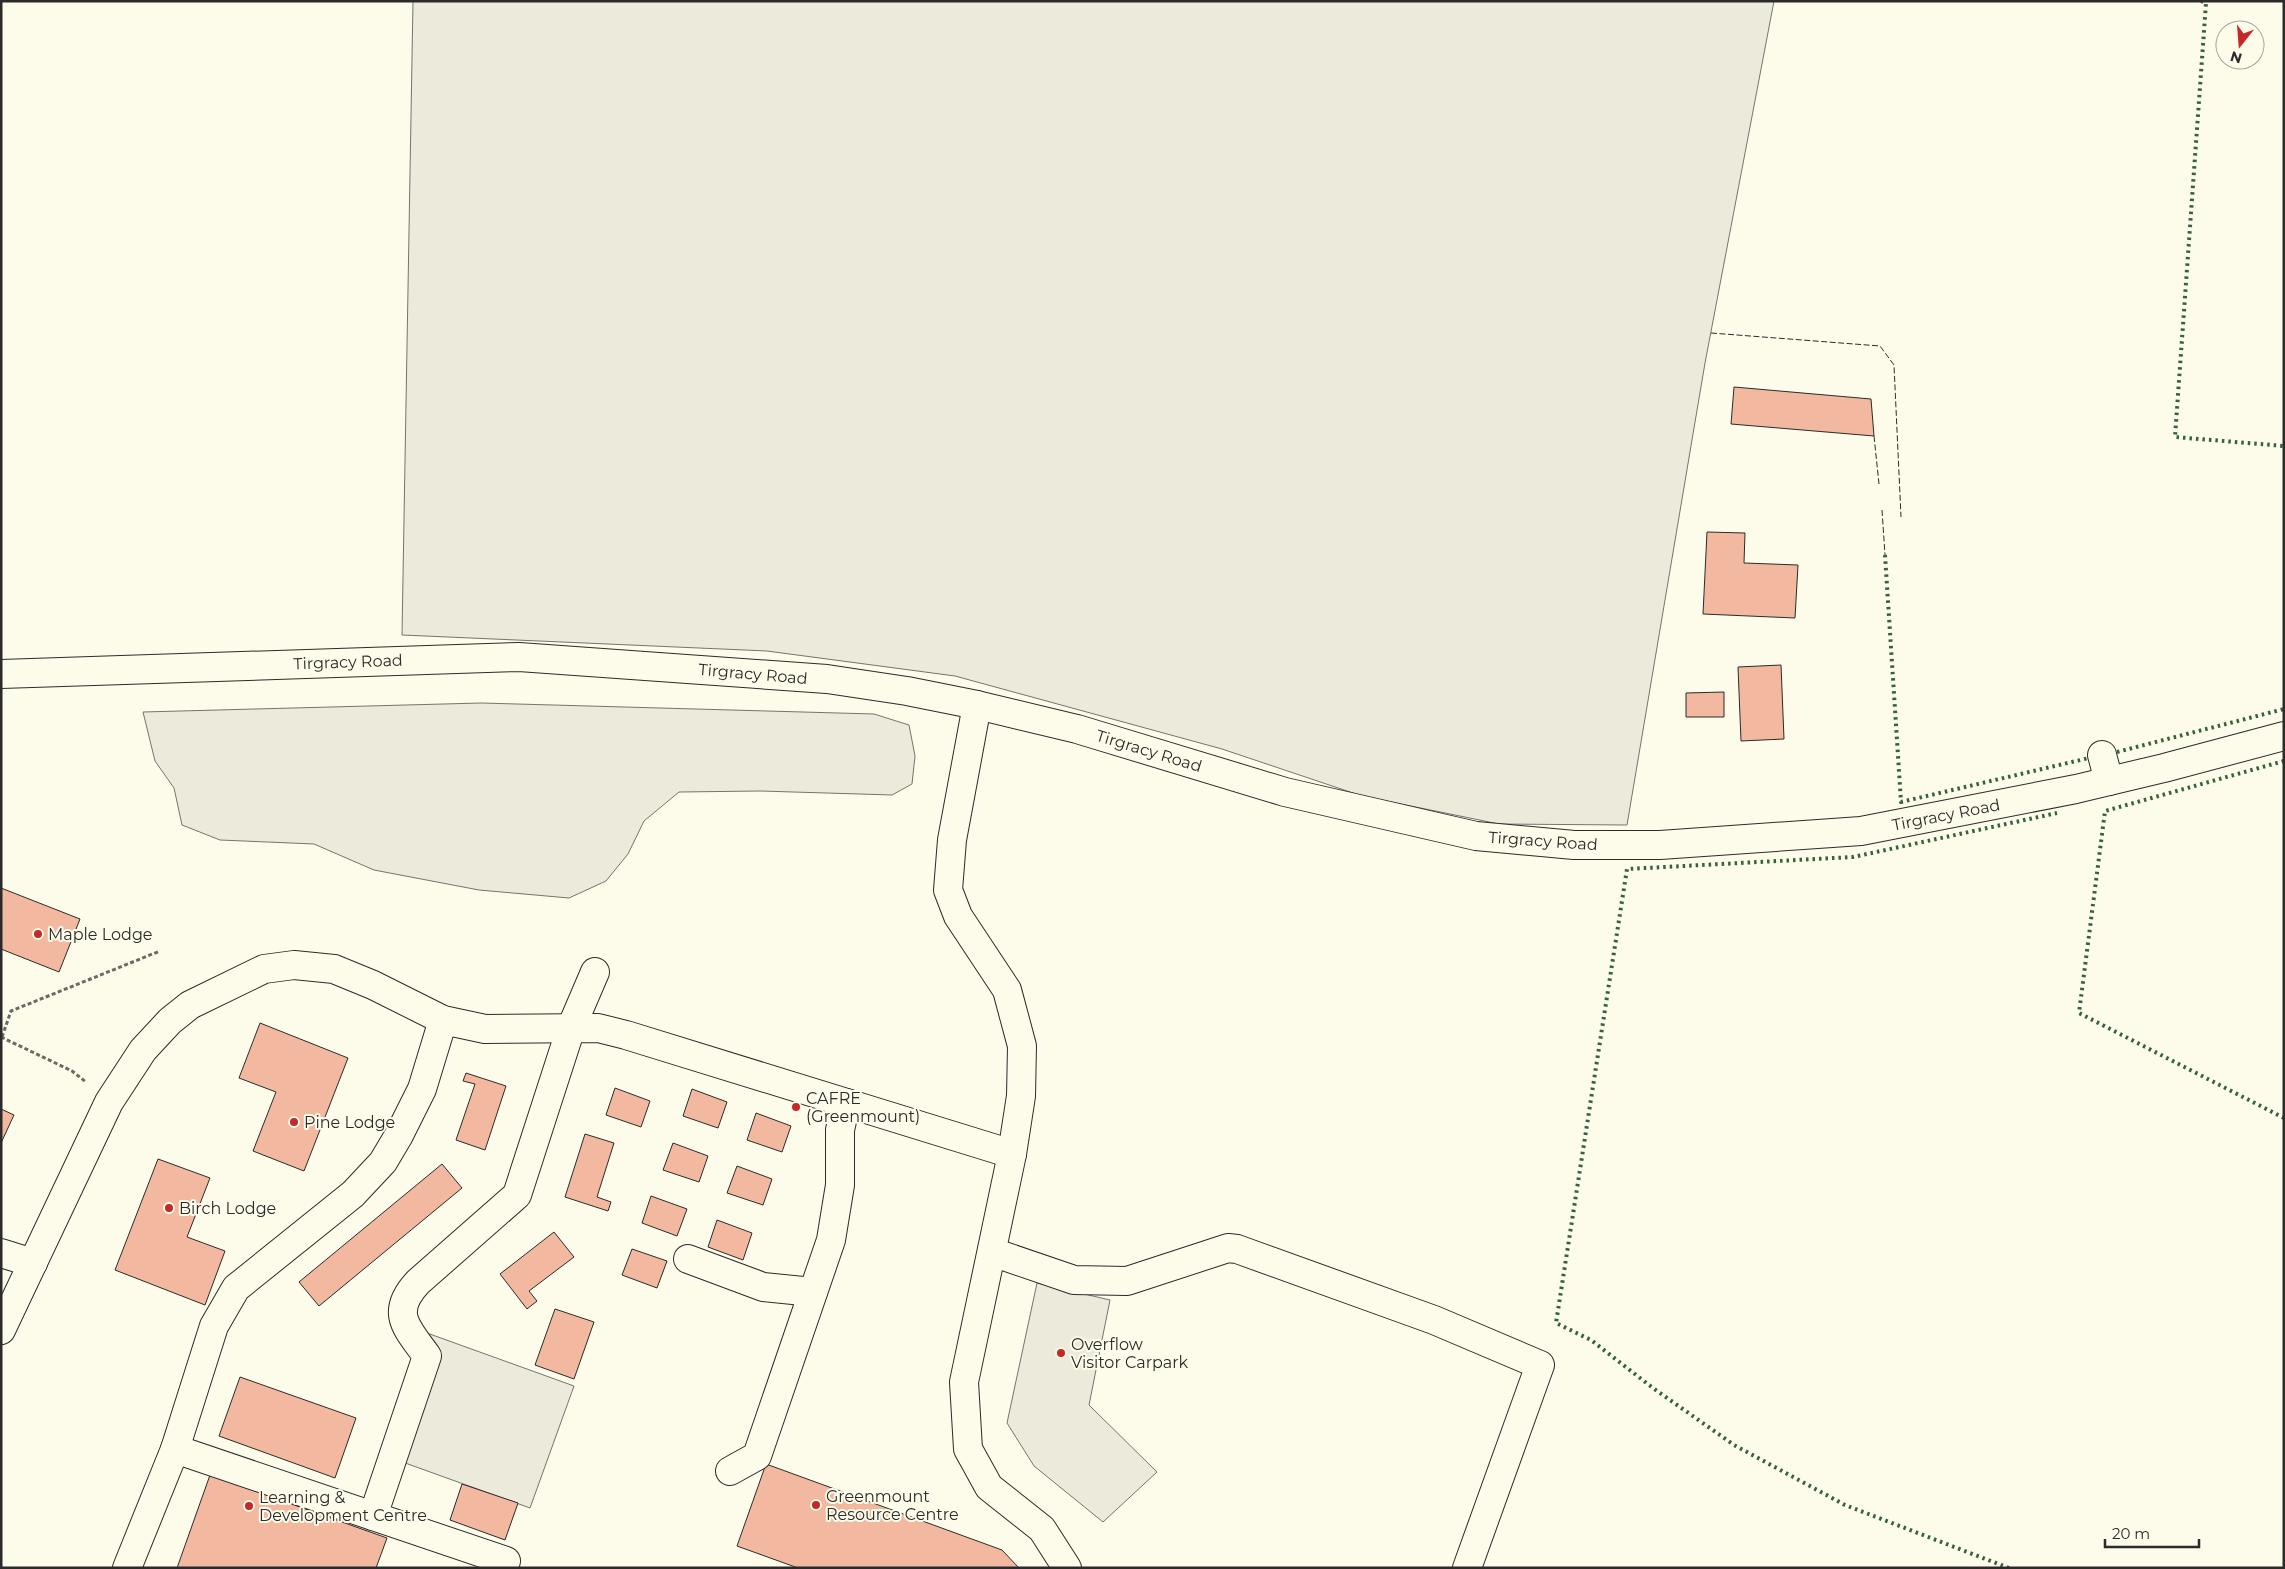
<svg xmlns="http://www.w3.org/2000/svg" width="2285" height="1569" font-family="Montserrat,sans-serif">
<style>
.green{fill:#ecebdb;stroke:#74746e}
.parking{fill:#eceadb;stroke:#74746e}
.building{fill:#f2b8a0;stroke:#2b2b2b}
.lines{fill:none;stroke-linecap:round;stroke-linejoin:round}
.minor-casing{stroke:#2b2b2b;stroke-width:30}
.path{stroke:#6a6964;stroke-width:3;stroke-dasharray:4 2.5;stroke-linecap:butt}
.minor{stroke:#fdfbea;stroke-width:28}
.hedge{stroke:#34623c;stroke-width:4;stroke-dasharray:2.5 4;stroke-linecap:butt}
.fence{stroke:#2b2b2b;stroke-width:1;stroke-dasharray:6 2.5;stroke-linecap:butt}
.poi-dot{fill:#c62828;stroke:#fdfbea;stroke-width:2}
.labels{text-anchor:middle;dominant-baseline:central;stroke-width:4;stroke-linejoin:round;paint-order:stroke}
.street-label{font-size:16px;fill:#2b2b2b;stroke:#fdfbea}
.poi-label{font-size:16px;fill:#2b2b2b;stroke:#fdfbea;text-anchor:start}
</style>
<rect width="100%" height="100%" fill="#fdfbea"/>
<g class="green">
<polygon points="413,1 1774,1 1705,363 1627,825 1499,824 1362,796 1222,749 955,676 767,651 402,635"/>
<polygon points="481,703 874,714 909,725 915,756 912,784 892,795 760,791 679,792 644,821 628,854 606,881 569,898 479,890 374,870 314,844 220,840 182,825 174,788 155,761 143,712"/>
</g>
<g class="parking">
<polygon points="1037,1283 1110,1300 1089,1405 1157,1472 1103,1522 1034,1466 1007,1423"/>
<polygon points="427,1333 574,1386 530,1508 383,1455"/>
</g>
<g class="building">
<polygon points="1734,387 1871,399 1874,436 1731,424"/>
<polygon points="1707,532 1745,533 1744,563 1798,565 1795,618 1703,614"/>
<polygon points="1781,665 1784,739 1741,741 1738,667"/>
<polygon points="1724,692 1724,717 1686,717 1686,693"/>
<polygon points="1,888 80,919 59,972 1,949"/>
<polygon points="260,1023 348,1058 304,1171 253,1151 276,1092 239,1078"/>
<polygon points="466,1073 506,1086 485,1150 456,1140 475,1084 463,1081"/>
<polygon points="615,1088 650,1101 641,1127 606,1115"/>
<polygon points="692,1089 727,1102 718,1128 683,1116"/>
<polygon points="1,1109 14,1115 1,1143"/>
<polygon points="756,1113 791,1126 782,1152 747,1140"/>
<polygon points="585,1134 614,1143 597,1197 611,1202 608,1211 565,1197"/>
<polygon points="673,1143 708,1156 699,1182 663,1170"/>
<polygon points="158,1159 210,1178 187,1237 225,1251 205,1305 115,1270"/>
<polygon points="442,1164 462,1188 319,1306 299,1282"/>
<polygon points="737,1166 772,1179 763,1205 727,1193"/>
<polygon points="651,1196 687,1209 677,1236 642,1223"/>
<polygon points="717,1220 752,1233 743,1260 708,1247"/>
<polygon points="554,1232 574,1257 529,1291 537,1301 527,1309 500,1274"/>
<polygon points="632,1249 667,1261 657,1288 622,1275"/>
<polygon points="555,1309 594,1322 574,1379 535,1365"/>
<polygon points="240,1377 356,1418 335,1478 219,1436"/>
<polygon points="766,1464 1002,1550 1019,1568 798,1568 737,1546"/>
<polygon points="210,1475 387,1538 376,1568 177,1568"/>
<polygon points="462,1484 518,1503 505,1540 450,1520"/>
</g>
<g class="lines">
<defs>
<g id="minor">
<polyline points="1,674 519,657 827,679 907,691 977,705 1077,729 1285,792 1476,836 1574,845 1660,845 1861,831 2076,789 2164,768 2284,736"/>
<polyline points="977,705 952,840 948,890 958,916 1007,990 1022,1046 1021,1096 1012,1154 964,1382 968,1449 989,1487 1042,1529 1067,1568"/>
<polyline points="2102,755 2109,781"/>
<polyline points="992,1252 1074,1280 1127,1281 1228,1248 1237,1249 1434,1320 1540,1365 1467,1568"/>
<polyline points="1,1253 33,1263"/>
<polyline points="688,1259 763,1287 813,1292"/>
<polyline points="1,1330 109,1102 143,1050 170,1021 190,1005 264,969 294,965 334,969 373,985 443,1020 485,1029 598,1028 626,1035 1012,1154"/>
<polyline points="175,1449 506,1561"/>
<polyline points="730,1471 757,1456 831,1240 840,1185 840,1130 846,1103"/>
<path d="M 373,1516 L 427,1356 C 407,1328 389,1313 418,1282 L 517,1195 L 571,1028 L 595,972"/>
<polyline points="127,1568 175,1449 214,1326 236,1288 353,1194 383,1162 399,1135 422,1089 443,1020"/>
</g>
</defs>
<use href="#minor" class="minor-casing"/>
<g class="path">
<polyline points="1,1037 72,1071 86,1082"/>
<polyline points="2,1037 11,1011 160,951"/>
</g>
<use href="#minor" class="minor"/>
<g class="hedge">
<polyline points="2201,1 2206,3 2175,437 2284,446"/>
<polyline points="1885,555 1901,802 2089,758"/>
<polyline points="2117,752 2284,709"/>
<polyline points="2284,761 2105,811 2079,1013 2284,1118"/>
<polyline points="2009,1568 1845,1505 1734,1445 1653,1388 1591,1340 1556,1323 1627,869 1853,857 2057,813"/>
</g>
<g class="fence">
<polyline points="1711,333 1880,346 1894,365 1901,517"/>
<polyline points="1874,436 1879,484"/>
<polyline points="1882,510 1885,555"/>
</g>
</g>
<g class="poi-dot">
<circle cx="38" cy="934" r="5"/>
<circle cx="796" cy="1107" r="5"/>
<circle cx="294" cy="1122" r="5"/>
<circle cx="169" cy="1208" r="5"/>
<circle cx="1061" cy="1353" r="5"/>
<circle cx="816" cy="1505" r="5"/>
<circle cx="249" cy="1506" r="5"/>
</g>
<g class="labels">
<g class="street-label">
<text transform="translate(348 662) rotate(-2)">Tirgracy Road</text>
<text transform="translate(753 674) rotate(5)">Tirgracy Road</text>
<text transform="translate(1149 751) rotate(17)">Tirgracy Road</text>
<text transform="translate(1946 815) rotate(-11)">Tirgracy Road</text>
<text transform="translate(1543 841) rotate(4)">Tirgracy Road</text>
</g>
<g class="poi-label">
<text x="48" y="934">Maple Lodge</text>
<text x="806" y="1098">CAFRE<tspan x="806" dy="18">(Greenmount)</tspan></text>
<text x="304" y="1122">Pine Lodge</text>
<text x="179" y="1208">Birch Lodge</text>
<text x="1071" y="1344">Overflow<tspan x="1071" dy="18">Visitor Carpark</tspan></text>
<text x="826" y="1496">Greenmount<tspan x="826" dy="18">Resource Centre</tspan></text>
<text x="259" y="1497">Learning &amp;<tspan x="259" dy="18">Development Centre</tspan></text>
</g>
</g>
<rect width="2285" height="1569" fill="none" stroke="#2b2b2b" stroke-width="5"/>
<g transform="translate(2240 45) rotate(197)"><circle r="24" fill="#fdfbea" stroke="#a9a89e"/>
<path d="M0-4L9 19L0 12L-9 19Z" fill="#c62828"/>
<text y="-8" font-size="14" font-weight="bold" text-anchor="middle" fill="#2b2b2b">N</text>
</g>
<path d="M2105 1539v8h94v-8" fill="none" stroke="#2b2b2b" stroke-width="2.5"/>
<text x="2112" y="1539" font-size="15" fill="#2b2b2b" stroke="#fdfbea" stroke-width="4" paint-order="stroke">20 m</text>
</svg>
